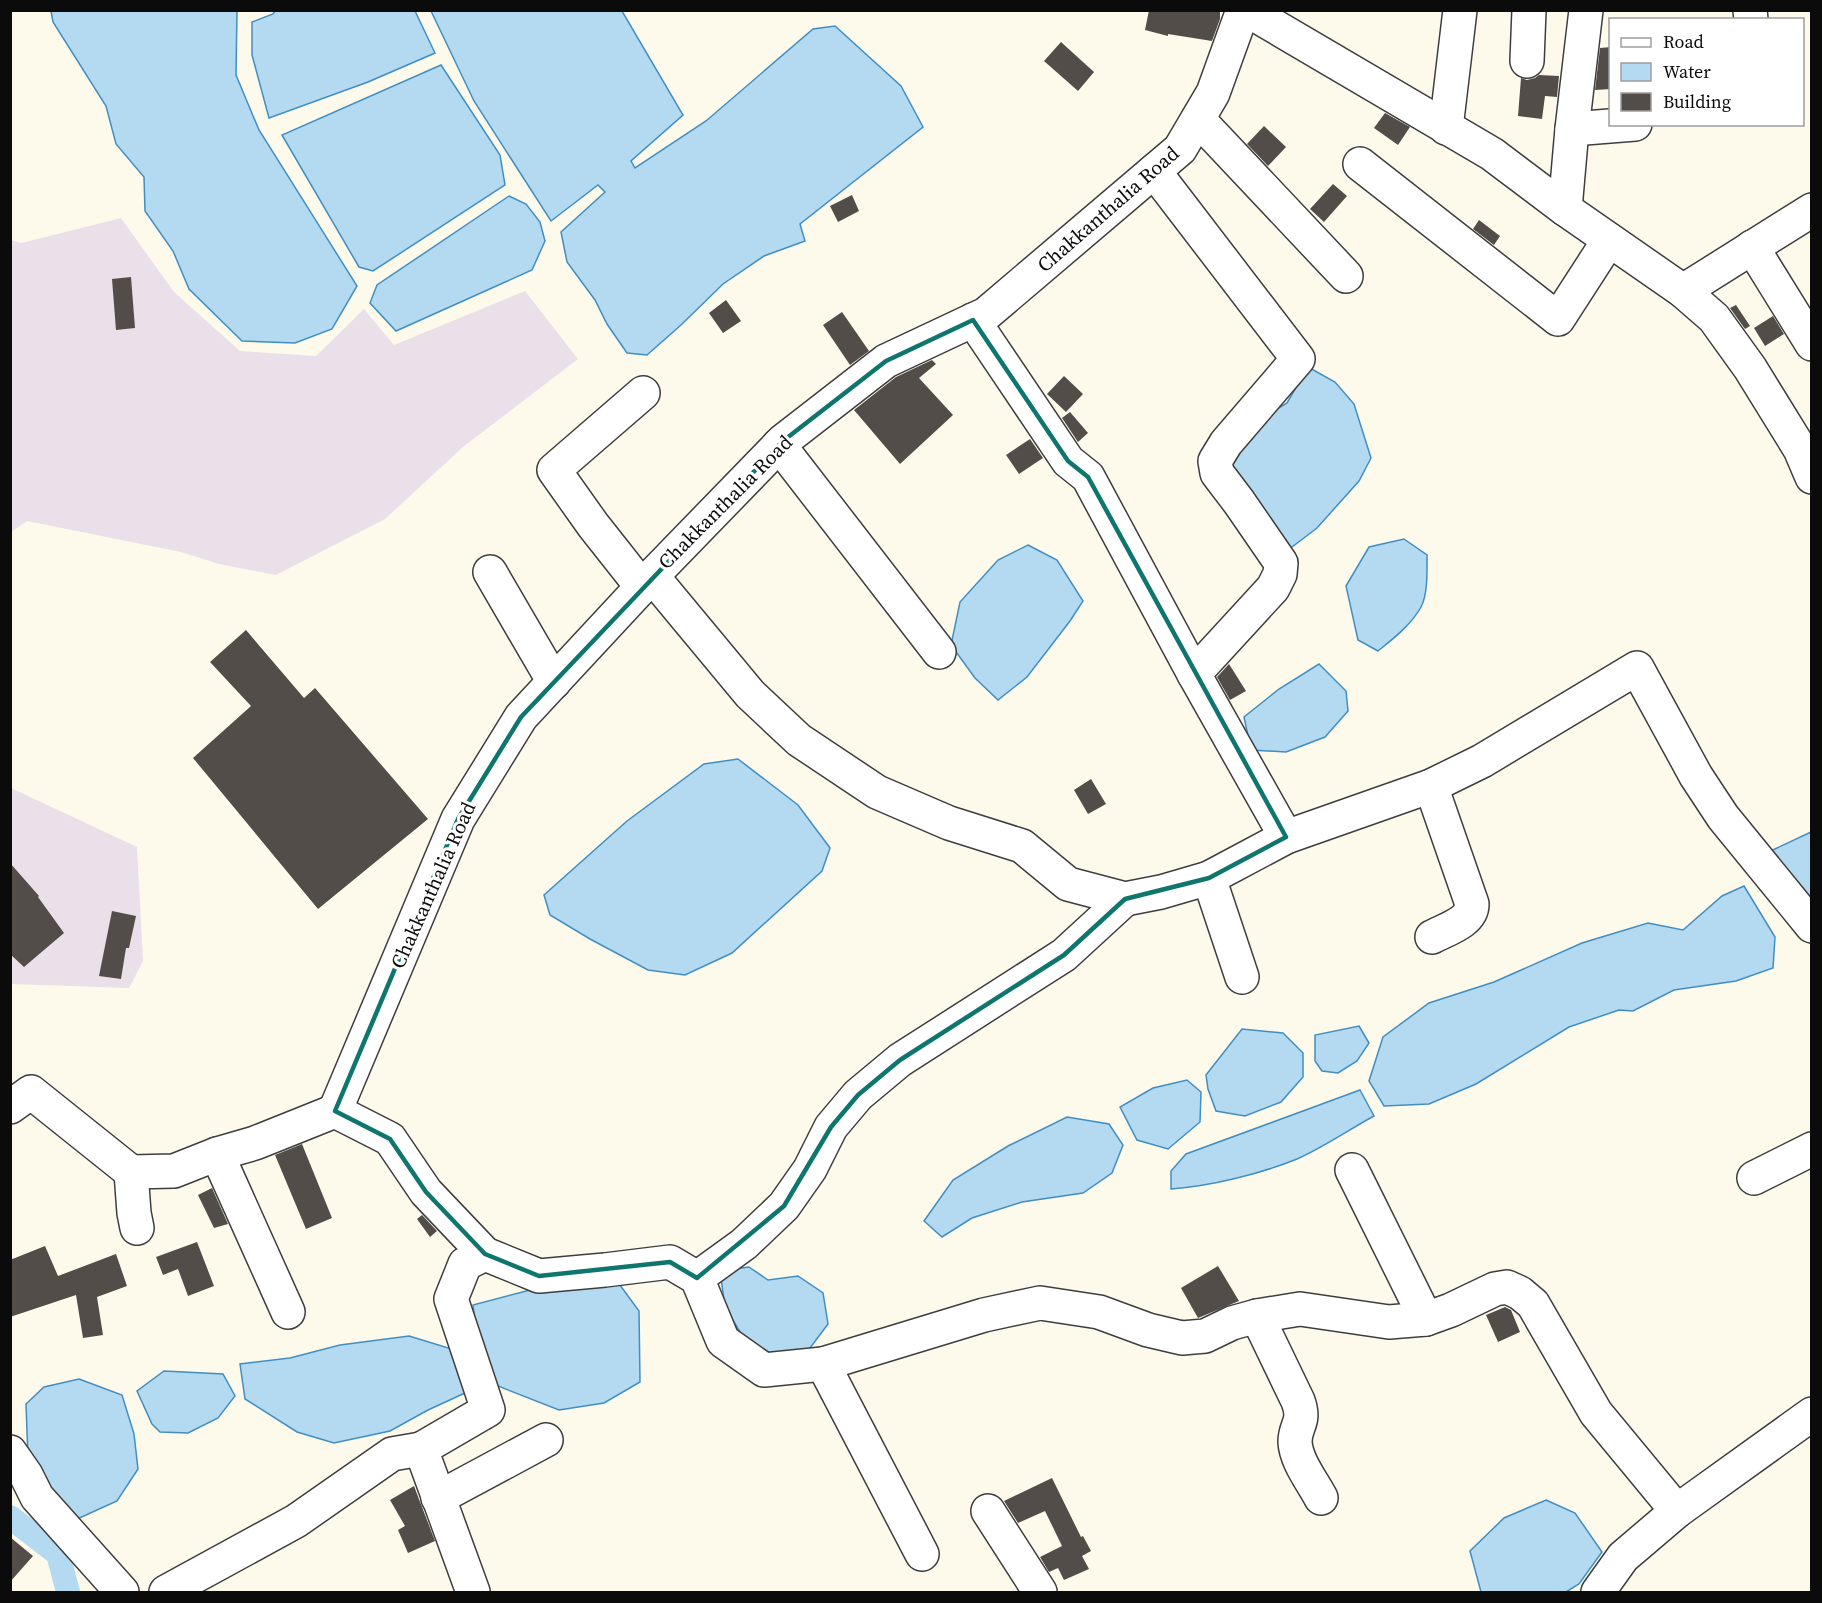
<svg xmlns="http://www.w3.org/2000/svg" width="1822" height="1603" font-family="'Source Serif 4',serif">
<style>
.industrial{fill:#e9e0ea}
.water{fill:#b4daf1;stroke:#418ec2;stroke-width:1.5}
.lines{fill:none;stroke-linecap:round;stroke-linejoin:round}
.canal{stroke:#b4daf1;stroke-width:24}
.building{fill:#534d49}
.minor-casing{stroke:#3e3e3e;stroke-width:36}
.minor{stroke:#fff;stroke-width:33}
.marked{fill:none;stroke:#0f766e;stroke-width:4.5;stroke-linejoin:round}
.labels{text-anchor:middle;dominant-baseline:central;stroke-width:6;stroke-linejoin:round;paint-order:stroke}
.street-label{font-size:20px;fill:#0b0b0b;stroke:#fff}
</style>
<rect width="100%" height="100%" fill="#fdfaeb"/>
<g class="industrial">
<polygon points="121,218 174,292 240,351 316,356 364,309 394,345 525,291 578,359 463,447 385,519 276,575 219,564 181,552 27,521 11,532 11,240 21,243"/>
<polygon points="11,788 137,847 143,961 129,988 11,984"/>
</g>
<g class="water">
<polygon points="276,10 415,11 435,53 368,82 269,118 252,55 252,22 273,14"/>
<polygon points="51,11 237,11 236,75 259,130 357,286 332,329 295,343 242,341 189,289 173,251 145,211 144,177 116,144 106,106 53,22"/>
<polygon points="431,11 622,11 683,115 631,161 635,168 706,121 813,29 835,26 901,86 923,127 800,224 805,241 764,256 723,284 681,325 647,355 627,353 607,324 595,300 567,262 561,232 605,192 598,185 551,221 474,101"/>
<polygon points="441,65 500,155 505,185 373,271 359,267 282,135"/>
<polygon points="509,196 526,204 540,222 545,241 532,270 396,331 370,303 377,285"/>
<polygon points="1308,367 1335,382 1354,404 1371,458 1359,481 1317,528 1280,556 1262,543 1228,456 1254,423 1287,403"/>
<path d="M 1404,539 L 1427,555 C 1427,570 1428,594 1421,607 C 1411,625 1394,638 1378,651 L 1358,640 L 1346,586 L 1369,547 Z"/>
<polygon points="1028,545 1057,560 1083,601 1070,621 1027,677 998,700 975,678 951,645 960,602 998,560"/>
<polygon points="1319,664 1346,691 1348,711 1325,737 1286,752 1251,750 1244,717 1279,689"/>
<polygon points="738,759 798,805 830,848 822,871 732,953 685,975 648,970 590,939 550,915 544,895 627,821 704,764"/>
<polygon points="1811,832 1811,920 1762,855"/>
<polygon points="1744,886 1775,937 1773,968 1736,981 1674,990 1633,1011 1619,1010 1569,1027 1476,1084 1429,1104 1384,1106 1369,1081 1383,1037 1429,1003 1494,982 1582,943 1648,923 1683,930 1722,896"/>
<polygon points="1359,1026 1369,1043 1357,1061 1338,1073 1322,1071 1315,1061 1315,1035"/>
<polygon points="1242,1029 1283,1033 1303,1053 1303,1077 1281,1102 1245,1116 1216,1111 1208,1089 1206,1075"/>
<polygon points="1187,1080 1201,1092 1200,1122 1168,1149 1137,1140 1120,1107 1153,1088"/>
<path d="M 1360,1090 L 1374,1116 C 1350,1129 1322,1148 1297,1159 C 1260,1174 1211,1186 1171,1189 L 1171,1171 L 1186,1154 Z"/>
<polygon points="1067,1117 1109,1124 1123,1145 1112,1173 1083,1193 1022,1202 972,1218 942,1237 924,1221 953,1180 1008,1146"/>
<polygon points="749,1267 768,1280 798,1276 823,1293 828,1324 807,1352 767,1354 740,1332 725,1307 720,1271"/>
<polygon points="617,1281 639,1311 640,1382 604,1403 559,1410 498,1386 478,1343 473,1305 549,1285"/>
<polygon points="409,1336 455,1350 465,1393 428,1410 390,1431 334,1443 297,1432 245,1399 240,1364 290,1358 340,1345"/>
<polygon points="164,1371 223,1374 235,1396 218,1418 188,1433 160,1432 152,1424 137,1391"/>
<polygon points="79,1379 122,1395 134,1434 138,1469 117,1501 75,1520 28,1458 26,1404 44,1387"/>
<polygon points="1546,1500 1575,1513 1602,1552 1579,1584 1566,1592 1481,1592 1470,1551 1504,1518"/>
</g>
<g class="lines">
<polyline class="canal" points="10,1517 58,1554 68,1592"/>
</g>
<g class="building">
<polygon points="1149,10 1220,10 1220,19 1212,41 1168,34 1168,36 1145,30"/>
<polygon points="1061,42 1094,72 1078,91 1044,61"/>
<polygon points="1611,47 1611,89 1595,90 1600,48"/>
<polygon points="1539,75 1559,76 1557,97 1545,96 1542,119 1518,116 1521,78 1527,80 1535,78"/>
<polygon points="1385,113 1410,127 1398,145 1374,128"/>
<polygon points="1264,126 1286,147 1268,166 1247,144"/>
<polygon points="1333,184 1347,196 1324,222 1310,209"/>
<polygon points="852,195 859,211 838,222 830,206"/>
<polygon points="1479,220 1500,236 1494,245 1473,229"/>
<polygon points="131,277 135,328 116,330 112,279"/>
<polygon points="726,300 741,321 723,333 709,313"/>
<polygon points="1736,305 1750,326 1745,329 1730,308"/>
<polygon points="842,312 869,351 850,365 823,325"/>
<polygon points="1773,316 1784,334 1765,346 1754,328"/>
<polygon points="932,360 936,364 919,378 953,415 900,464 854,410 896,377"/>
<polygon points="1064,376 1083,394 1066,412 1047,394"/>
<polygon points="1070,412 1088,433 1078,442 1062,418"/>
<polygon points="1030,439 1043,458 1019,474 1006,455"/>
<polygon points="246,630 304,698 315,688 428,819 318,909 193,758 251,706 210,662"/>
<polygon points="1229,664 1246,691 1230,700 1217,677"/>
<polygon points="1091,779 1106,804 1088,814 1074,790"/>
<polygon points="10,863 39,896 38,897 64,933 24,967 10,954"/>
<polygon points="112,911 136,916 129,948 126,948 121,979 99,976"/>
<polygon points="302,1144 332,1218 306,1229 275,1155"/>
<polygon points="212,1188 228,1224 214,1228 198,1195"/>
<polygon points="422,1215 437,1231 430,1237 417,1219"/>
<polygon points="197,1242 214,1286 188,1296 178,1269 163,1275 156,1257"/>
<polygon points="45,1246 58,1276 116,1254 127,1286 97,1297 103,1335 83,1338 76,1295 10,1317 10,1260"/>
<polygon points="1218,1266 1239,1301 1198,1318 1181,1288"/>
<polygon points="1505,1307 1511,1310 1520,1332 1498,1342 1486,1315"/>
<polygon points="1052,1478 1081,1537 1083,1536 1091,1551 1082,1556 1089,1569 1064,1580 1058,1568 1049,1572 1040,1557 1062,1546 1045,1511 1018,1523 1004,1501"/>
<polygon points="414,1486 435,1541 408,1553 398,1530 405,1526 390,1500"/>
<polygon points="10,1537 33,1556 10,1582"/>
</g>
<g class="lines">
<defs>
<g id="minor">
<polyline points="1247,10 1492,154 1565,209 1683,291 1714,318 1750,368 1800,449 1812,477"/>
<polyline points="1750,10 1751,20"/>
<polyline points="1527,61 1529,10"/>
<polyline points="1198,119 1346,276"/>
<polyline points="1446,128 1460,10"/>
<polyline points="1572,129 1635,124"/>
<polyline points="1360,164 1558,319 1609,240"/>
<polyline points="1154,171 1298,359 1226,443 1215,461 1217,473 1239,502 1281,563 1280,574 1273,588 1194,674"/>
<polyline points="1565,209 1572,129 1586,10"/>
<polyline points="1752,247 1812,344"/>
<polyline points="1683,291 1812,210"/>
<polyline points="973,320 1068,461 1088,477 1194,674 1286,837"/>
<polyline points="779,445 939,652"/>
<polyline points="490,572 554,682"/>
<polyline points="652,576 750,694 799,740 877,792 949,823 1022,846 1068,884 1125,899 1161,892 1209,878 1286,837 1431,786 1482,761 1637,668 1696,776 1723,817 1812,926"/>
<polyline points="642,587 593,525 554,470 643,393"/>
<path d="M 1431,786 L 1472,904 C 1472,922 1447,929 1432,937"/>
<polyline points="1209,878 1242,977"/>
<polyline points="10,1107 31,1092 131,1172 174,1171 217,1154 255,1143 335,1111 390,1139 426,1192 485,1254 539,1276 605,1270 670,1262 697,1278 723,1341 764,1370 823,1364 984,1315 1040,1303 1099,1312 1148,1330 1182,1338 1205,1336 1232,1323 1257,1316 1300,1309 1389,1322 1426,1319 1451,1310 1495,1289 1507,1287 1520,1293 1533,1304 1596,1413 1677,1511 1812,1414"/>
<polyline points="335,1111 458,819 521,717 652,576 783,441 886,361 986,314 1180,149 1213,93 1243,10"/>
<polyline points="217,1154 288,1312"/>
<polyline points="1352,1170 1426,1319"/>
<polyline points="131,1172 134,1213 137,1228"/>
<polyline points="1754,1178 1812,1149"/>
<polyline points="697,1278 744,1244 784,1206 810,1169 831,1127 858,1095 900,1060 1064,955 1125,899"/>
<path d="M 1257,1316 L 1298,1401 C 1306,1423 1295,1424 1295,1442 C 1296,1461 1312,1481 1321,1498"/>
<polyline points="823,1364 922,1554"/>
<polyline points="10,1452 26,1475 37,1497 122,1592"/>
<polyline points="438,1498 546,1440"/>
<polyline points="988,1511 1040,1592"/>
<polyline points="166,1592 296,1521 392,1454 421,1449"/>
<polyline points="473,1592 421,1449 488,1410 451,1299 465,1264 485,1254"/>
<polyline points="1598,1592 1623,1557 1677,1511"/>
</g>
</defs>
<use href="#minor" class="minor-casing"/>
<use href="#minor" class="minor"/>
</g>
<path class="marked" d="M 973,320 L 1068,461 L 1088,477 L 1286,837 L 1209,878 L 1125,899 L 1064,955 L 900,1060 L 858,1095 L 831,1127 L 784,1206 L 697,1278 L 670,1262 L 539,1276 L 485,1254 L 426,1192 L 390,1139 L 335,1111 L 458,819 L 521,717 L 783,441 L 886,361 Z"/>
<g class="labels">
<g class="street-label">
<text transform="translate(1108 209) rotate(-41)">Chakkanthalia Road</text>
<text transform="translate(725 502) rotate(-45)">Chakkanthalia Road</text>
<text transform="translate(433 885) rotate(-66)">Chakkanthalia Road</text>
</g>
</g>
<rect width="1822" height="1603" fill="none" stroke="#0b0b0b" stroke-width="24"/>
<rect x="1609" y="18" width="195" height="108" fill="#ffffff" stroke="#9d9d9d" stroke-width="1.5"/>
<rect x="1621" y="38" width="30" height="9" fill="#ffffff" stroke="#9d9d9d" stroke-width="1.5"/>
<text x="1663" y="48" font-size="18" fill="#0b0b0b">Road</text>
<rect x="1621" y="63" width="30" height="18" fill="#b4daf1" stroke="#9d9d9d" stroke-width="1.5"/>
<text x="1663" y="78" font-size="18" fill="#0b0b0b">Water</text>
<rect x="1621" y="93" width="30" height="18" fill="#534d49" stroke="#9d9d9d" stroke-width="1.5"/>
<text x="1663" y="108" font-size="18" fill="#0b0b0b">Building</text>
</svg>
